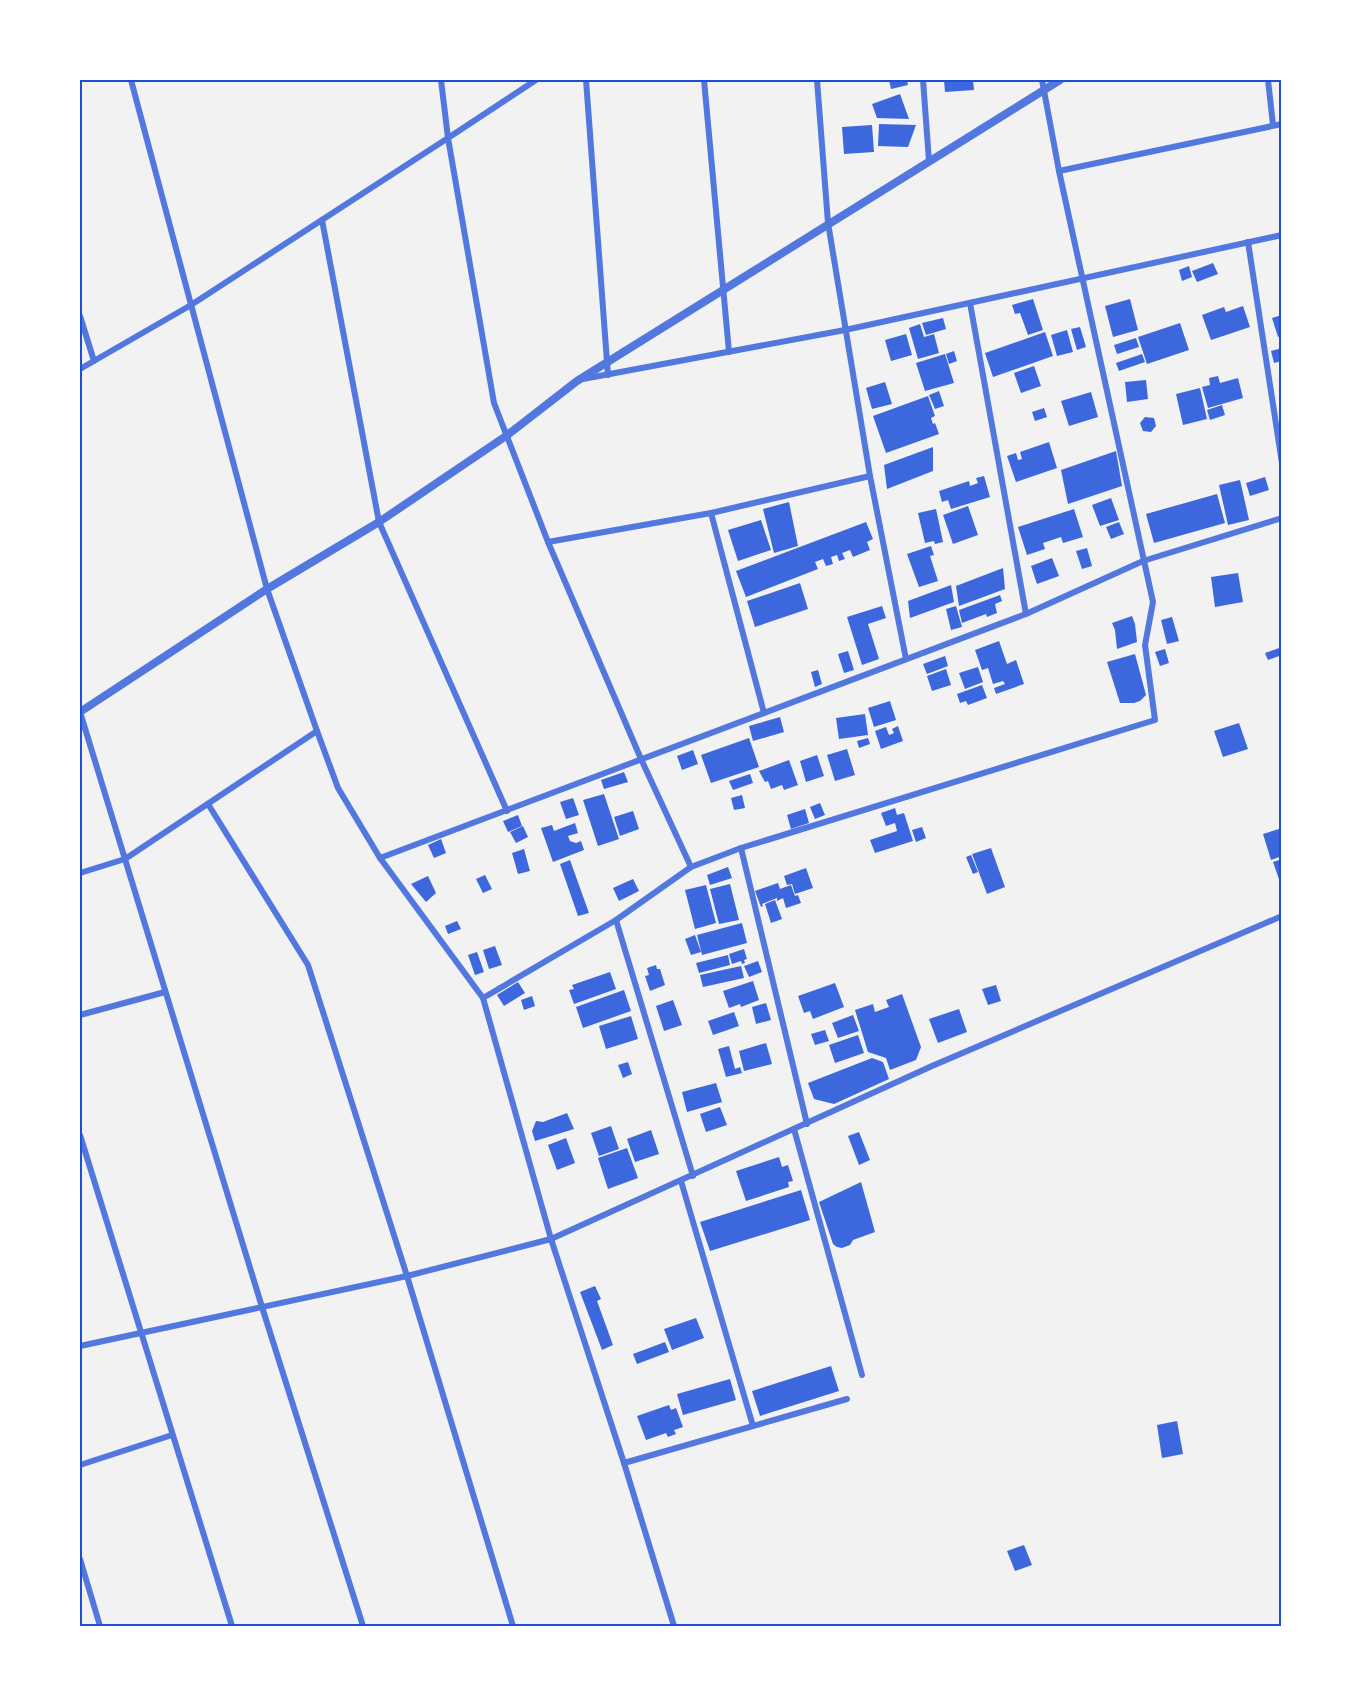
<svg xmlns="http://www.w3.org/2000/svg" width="1361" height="1706" font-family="Quicksand,sans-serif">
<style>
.building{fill:#3d67dc}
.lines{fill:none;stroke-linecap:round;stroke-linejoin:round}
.minor{stroke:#5277de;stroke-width:6}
.tertiary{stroke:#5277de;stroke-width:8}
.neatline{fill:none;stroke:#1d4ed8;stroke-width:2}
</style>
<rect width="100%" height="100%" fill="#f2f2f2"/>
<g class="building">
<polygon points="889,80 907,80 908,85 891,89"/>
<polygon points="944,80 973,80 974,90 945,92"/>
<polygon points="900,94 909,119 877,118 872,104"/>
<polygon points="879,124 916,125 908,147 878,146"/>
<polygon points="872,125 874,152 844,154 842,127"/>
<polygon points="1213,263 1218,274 1197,282 1192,271"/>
<polygon points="1189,266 1192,277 1182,281 1179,270"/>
<polygon points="1033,299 1043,330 1028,335 1020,313 1015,314 1012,305"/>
<polygon points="1130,299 1138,330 1113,337 1105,306"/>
<polygon points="1243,306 1250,327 1211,340 1202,315 1224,307 1226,312"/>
<polygon points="1282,315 1282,336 1278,337 1272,318"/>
<polygon points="943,318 946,329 926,335 922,323"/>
<polygon points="1180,323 1189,350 1147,364 1138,337"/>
<polygon points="920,324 924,337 934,334 939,353 918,359 909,328"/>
<polygon points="1080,327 1086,347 1077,350 1071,329"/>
<polygon points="1067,330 1073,352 1057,356 1051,335"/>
<polygon points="1045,332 1053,356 993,377 985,353"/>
<polygon points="906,334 912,355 891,361 885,340"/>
<polygon points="1136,338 1139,347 1117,354 1114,345"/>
<polygon points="1282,348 1282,361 1274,363 1271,351"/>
<polygon points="954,351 957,361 949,364 946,354"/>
<polygon points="945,354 954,383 925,391 916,363"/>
<polygon points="1142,354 1145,362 1119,371 1116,363"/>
<polygon points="1034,366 1041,386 1021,393 1014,373"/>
<polygon points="1218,376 1220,383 1238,378 1243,398 1208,408 1202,387 1210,385 1209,378"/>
<polygon points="1146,380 1148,399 1127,402 1125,382"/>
<polygon points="885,382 892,404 872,409 866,388"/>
<polygon points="1200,388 1207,419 1183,425 1176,394"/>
<polygon points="939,391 944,406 935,409 929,395"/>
<polygon points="1091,392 1098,417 1069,426 1061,401"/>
<polygon points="928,396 935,416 931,418 933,424 935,423 939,434 886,453 873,416"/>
<polygon points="1222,405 1225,415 1210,420 1207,410"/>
<polygon points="1044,408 1047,417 1035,421 1032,412"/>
<polygon points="1145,417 1154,418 1156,426 1151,432 1143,431 1140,423"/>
<polygon points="1049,442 1057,468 1016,482 1007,456 1016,453 1018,460 1022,459 1020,452"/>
<polygon points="933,447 933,471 887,489 884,465"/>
<polygon points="1116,451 1122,486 1068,504 1061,470"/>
<polygon points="984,476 990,497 951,509 948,500 942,502 939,491 969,481 970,486 978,483 976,478"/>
<polygon points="1265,477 1269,490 1250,496 1246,483"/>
<polygon points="1240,480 1249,520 1228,525 1219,485"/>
<polygon points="1217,494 1225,523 1154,543 1146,514"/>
<polygon points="1111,498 1119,520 1100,526 1092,505"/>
<polygon points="789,502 798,546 774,553 763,509"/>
<polygon points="968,506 978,535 953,544 943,515"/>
<polygon points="936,509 943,542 935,544 934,541 925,543 918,513"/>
<polygon points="1074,509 1083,537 1063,543 1061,537 1043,543 1045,549 1027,555 1018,527"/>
<polygon points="761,520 771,550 738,561 728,530"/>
<polygon points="866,522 873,539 867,542 870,550 853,557 850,550 842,553 845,559 839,561 837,555 831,557 833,564 826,566 823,559 815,562 818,569 746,597 736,571"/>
<polygon points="1119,522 1124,534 1111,539 1106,527"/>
<polygon points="931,546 934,555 930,556 938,581 919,587 907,554"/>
<polygon points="1087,548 1092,566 1082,569 1076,551"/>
<polygon points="1052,558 1059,576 1037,584 1031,566"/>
<polygon points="1003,568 1005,589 959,606 956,586"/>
<polygon points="1238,573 1243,602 1215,607 1211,577"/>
<polygon points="800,583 808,609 755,627 747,601"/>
<polygon points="951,585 954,602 910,618 908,601"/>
<polygon points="1000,595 1002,601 995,604 997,613 987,617 986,614 962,623 959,610"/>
<polygon points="882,606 886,618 868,624 879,659 862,665 847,617"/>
<polygon points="956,606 962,627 951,630 946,609"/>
<polygon points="1132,616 1135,624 1137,642 1117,649 1115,630 1112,623"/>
<polygon points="1172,617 1179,641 1167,644 1161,620"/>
<polygon points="999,641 1007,664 1016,660 1024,684 996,694 994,688 1005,684 1003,681 993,684 988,668 982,670 975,650"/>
<polygon points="1282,647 1282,655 1268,660 1265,653"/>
<polygon points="1165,649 1169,663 1160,666 1155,652"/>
<polygon points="848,651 854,670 844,673 838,654"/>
<polygon points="1135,654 1146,695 1140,701 1134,703 1120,703 1107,662"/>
<polygon points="945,656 948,666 927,674 923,664"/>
<polygon points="978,667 983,682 965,689 959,673"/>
<polygon points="946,669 951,685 932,691 927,676"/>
<polygon points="818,670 822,684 815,687 811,672"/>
<polygon points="982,685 987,698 968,705 966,701 960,703 957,694"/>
<polygon points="890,701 896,720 874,727 868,708"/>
<polygon points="865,714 868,735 839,739 836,718"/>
<polygon points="780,717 784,732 753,741 749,726"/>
<polygon points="1239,723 1248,749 1223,757 1214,731"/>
<polygon points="898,726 903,741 881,749 875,731 886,727 889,735 894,733 892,729"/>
<polygon points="749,738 759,767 711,783 701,755"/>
<polygon points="868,738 870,744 859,748 857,741"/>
<polygon points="847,749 855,775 835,781 827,755"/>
<polygon points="693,750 698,764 682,770 677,756"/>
<polygon points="817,755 824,776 806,782 800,761"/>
<polygon points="789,760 798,785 784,790 782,785 771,789 768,781 765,782 759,771"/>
<polygon points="624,772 628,782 604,789 601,780"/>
<polygon points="750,774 753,783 733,790 729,781"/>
<polygon points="604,794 619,839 598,846 583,800"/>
<polygon points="742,795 745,808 734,810 731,798"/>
<polygon points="573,798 579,815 566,819 560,802"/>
<polygon points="820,803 825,815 815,819 810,807"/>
<polygon points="895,808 897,815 904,813 913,841 875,853 870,840 897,831 895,823 886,826 881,813"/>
<polygon points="805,809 809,823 791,829 787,815"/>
<polygon points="633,811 639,829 620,836 614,817"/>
<polygon points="518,815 522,826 508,832 503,821"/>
<polygon points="575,823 578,833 568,836 570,841 576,843 581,841 584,850 553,862 541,828 552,825 554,831"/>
<polygon points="523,826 528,837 516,843 510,832"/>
<polygon points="922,827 926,838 916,842 912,830"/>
<polygon points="1282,828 1282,856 1271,860 1263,834"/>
<polygon points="441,839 446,853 434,858 428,845"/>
<polygon points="991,848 1005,887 987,894 972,854"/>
<polygon points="524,849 530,871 518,874 512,853"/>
<polygon points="971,855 978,872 973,874 966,857"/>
<polygon points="1282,859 1282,885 1281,885 1273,862"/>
<polygon points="570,860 589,913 578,916 560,864"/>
<polygon points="728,867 732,878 710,885 707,875"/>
<polygon points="806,868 813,888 795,894 792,884 787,885 784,876"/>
<polygon points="485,875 492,889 483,893 476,879"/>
<polygon points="428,876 436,893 426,902 411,884"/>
<polygon points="633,879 639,891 619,901 613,888"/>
<polygon points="778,883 780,889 791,885 795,896 798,895 801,903 786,908 783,898 777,901 777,898 762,904 763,906 761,907 755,891"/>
<polygon points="730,884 739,920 719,924 710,889"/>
<polygon points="706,885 716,923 695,929 685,890"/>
<polygon points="775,900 782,919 771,923 765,904"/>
<polygon points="457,921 461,929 448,934 445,926"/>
<polygon points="742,923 747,943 702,955 697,935"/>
<polygon points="695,935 701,952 691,955 685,939"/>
<polygon points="495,946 502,965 489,969 483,950"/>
<polygon points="744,949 747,959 744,960 745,963 742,964 741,961 732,964 729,954"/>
<polygon points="477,952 484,972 475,975 468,955"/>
<polygon points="728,955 730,965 699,973 696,963"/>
<polygon points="758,961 762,972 749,977 744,966"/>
<polygon points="656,965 657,969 660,969 665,985 650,991 645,976 649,975 647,968"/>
<polygon points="741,966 744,978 703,987 700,975"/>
<polygon points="610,972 616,989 574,1004 569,990 574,989 572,985"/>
<polygon points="753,981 759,1000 741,1007 740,1004 729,1008 723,991"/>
<polygon points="518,982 525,993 504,1006 497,995"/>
<polygon points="835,983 844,1007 813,1019 810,1011 804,1013 798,996"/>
<polygon points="996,985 1001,1001 988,1005 982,989"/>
<polygon points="624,990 631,1011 583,1028 576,1007"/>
<polygon points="902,994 921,1047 916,1060 890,1070 886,1058 868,1052 855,1010 873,1004 875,1012 889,1007 886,1000"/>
<polygon points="532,996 535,1006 524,1010 521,1000"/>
<polygon points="673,1000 682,1025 664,1031 656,1006"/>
<polygon points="766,1003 771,1020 756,1024 752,1007"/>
<polygon points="959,1009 967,1032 938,1043 929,1019"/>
<polygon points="734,1012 739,1026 713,1035 708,1021"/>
<polygon points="853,1015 859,1031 838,1038 832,1023"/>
<polygon points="631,1016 638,1039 606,1049 599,1026"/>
<polygon points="825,1030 829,1041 815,1045 811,1034"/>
<polygon points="858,1035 864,1053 835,1063 829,1045"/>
<polygon points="766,1043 772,1064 744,1071 739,1051"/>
<polygon points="729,1046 735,1069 740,1067 742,1073 726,1077 718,1049"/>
<polygon points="872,1058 883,1062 889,1079 834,1104 814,1099 808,1083"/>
<polygon points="628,1062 632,1074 623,1078 618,1065"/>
<polygon points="716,1083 722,1102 687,1112 682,1092"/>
<polygon points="720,1107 727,1125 706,1132 700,1114"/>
<polygon points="567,1113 574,1129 535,1141 532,1131 536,1121 543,1122"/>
<polygon points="611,1126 619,1149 599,1156 591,1133"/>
<polygon points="651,1130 659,1154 635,1162 627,1139"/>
<polygon points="859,1132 870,1160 859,1165 848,1136"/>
<polygon points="566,1138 575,1163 557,1170 548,1145"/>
<polygon points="627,1148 638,1178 608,1189 598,1158"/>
<polygon points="779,1157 782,1167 788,1165 793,1181 788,1182 789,1187 746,1201 736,1171"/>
<polygon points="861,1182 875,1232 853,1240 850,1245 842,1248 837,1247 833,1244 819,1202"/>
<polygon points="801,1190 810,1220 710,1251 700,1222"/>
<polygon points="595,1286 601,1299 597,1301 613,1345 602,1350 580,1292"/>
<polygon points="696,1318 704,1338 672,1350 664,1329"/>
<polygon points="665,1342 669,1352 637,1364 633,1354"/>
<polygon points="831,1366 839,1391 760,1416 752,1391"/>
<polygon points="730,1379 736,1400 683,1415 677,1394"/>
<polygon points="669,1405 671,1410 676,1408 683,1427 674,1430 676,1434 668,1437 666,1433 646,1440 637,1416"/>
<polygon points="1177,1421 1183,1454 1162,1458 1157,1425"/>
<polygon points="1024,1545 1032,1565 1015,1571 1007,1551"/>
</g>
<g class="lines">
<g class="minor">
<polyline points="131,80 267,589 317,731 338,788 380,858 483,998 551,1239 624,1463 674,1626"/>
<polyline points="441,80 448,138 494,403 548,542 641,759 691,867"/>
<polyline points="586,80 608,375"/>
<polyline points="704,80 729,352"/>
<polyline points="817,80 828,223 870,476 906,659"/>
<polyline points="923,80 929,161"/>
<polyline points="1268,80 1273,125"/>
<polyline points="1059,171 1282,124"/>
<polyline points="322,220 379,522 507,811"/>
<polyline points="1248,242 1282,463"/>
<polyline points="970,303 1026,614"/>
<polyline points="80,316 94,361"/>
<polyline points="80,369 191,305 448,138 536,80"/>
<polyline points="583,379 845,330 1282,235"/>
<polyline points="711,513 764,713"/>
<polyline points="548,542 711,513 870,476"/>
<polyline points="80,712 262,1307 363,1626"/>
<polyline points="208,804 308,965 407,1276 513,1626"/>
<polyline points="741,848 807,1124"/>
<polyline points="380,858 1026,614 1143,561 1282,518"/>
<polyline points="80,873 125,859 317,731"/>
<polyline points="616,920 693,1176"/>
<polyline points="483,998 616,920 691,867 741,848 1155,720 1145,645 1153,602 1059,171 1042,80"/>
<polyline points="80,1015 165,992"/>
<polyline points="794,1129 862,1375"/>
<polyline points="80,1135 232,1626"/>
<polyline points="681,1181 753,1426"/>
<polyline points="80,1346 407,1276 551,1239 932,1066 1282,916"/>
<polyline points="624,1463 847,1399"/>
<polyline points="80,1465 172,1435"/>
<polyline points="80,1559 100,1626"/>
</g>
<polyline class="tertiary" points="80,712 267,589 379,522 506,436 577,381 1060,80"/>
</g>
<rect width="1361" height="1706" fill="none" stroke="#ffffff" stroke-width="162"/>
<rect x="81" y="81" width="1199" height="1544" class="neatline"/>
</svg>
